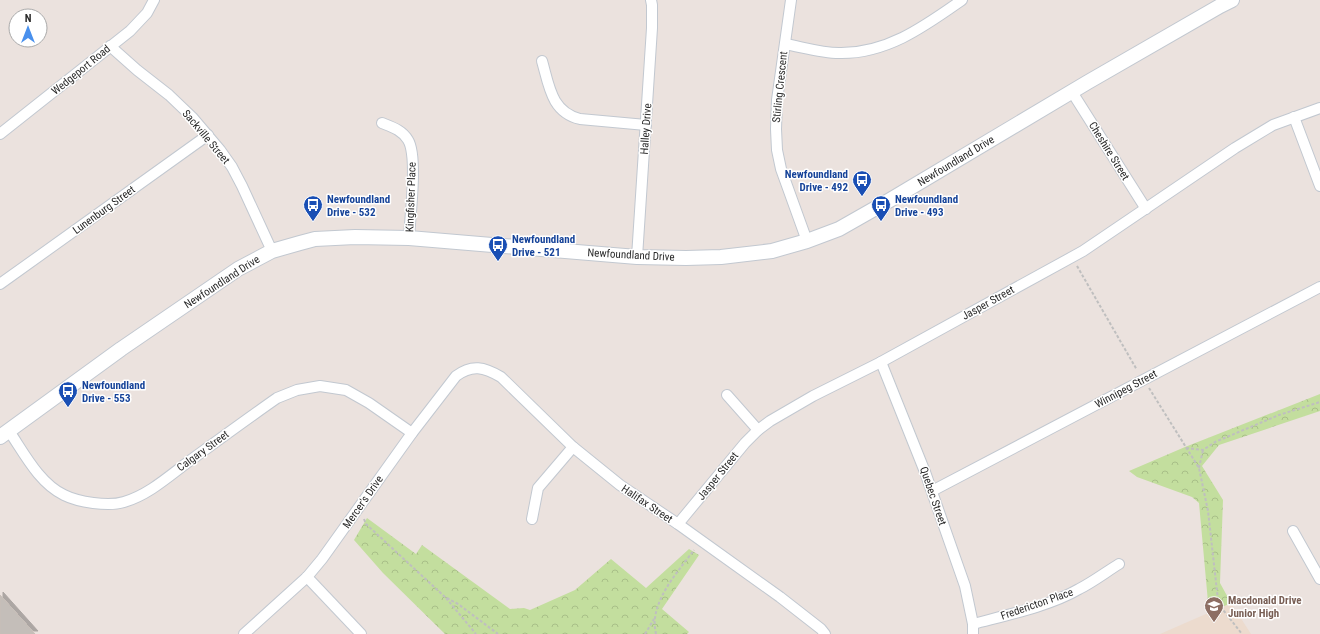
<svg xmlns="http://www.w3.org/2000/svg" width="1320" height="634" font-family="'Roboto Condensed',sans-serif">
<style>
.education{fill:#ecdbce}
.forest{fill:url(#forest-crowns)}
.building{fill:#c4beb9;stroke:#c7beb7;filter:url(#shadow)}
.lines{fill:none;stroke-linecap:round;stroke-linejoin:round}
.street-casing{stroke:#c2c8d0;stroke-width:12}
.secondary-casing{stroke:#c2c8d0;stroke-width:16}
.path{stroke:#bfbfbf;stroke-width:2;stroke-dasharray:3 2;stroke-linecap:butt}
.street{stroke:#fff;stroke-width:10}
.secondary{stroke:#fff;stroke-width:14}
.labels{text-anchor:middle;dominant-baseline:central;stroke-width:3;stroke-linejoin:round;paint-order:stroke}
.street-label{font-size:11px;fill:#2b2b2b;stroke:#fff}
.transit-label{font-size:11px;font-weight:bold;fill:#164399;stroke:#fff;text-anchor:start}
.education-label{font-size:11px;font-weight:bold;fill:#785e54;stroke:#fff;text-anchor:start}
</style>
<defs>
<pattern id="forest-crowns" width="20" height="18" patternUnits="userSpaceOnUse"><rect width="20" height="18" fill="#c3de9e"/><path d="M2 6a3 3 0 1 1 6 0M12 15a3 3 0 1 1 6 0" fill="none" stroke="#a8bf88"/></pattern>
<filter id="shadow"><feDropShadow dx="3" dy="-3" stdDeviation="0" flood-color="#0004"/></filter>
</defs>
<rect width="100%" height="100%" fill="#ebe2de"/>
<polygon class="education" points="1231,603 1251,634 1160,634"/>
<g class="forest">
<polygon points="1320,394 1320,411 1219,445 1202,466 1223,500 1220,583 1231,603 1209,613 1199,503 1192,497 1137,477 1129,471 1185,447"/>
<polygon points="367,518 416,554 422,545 510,609 524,608 530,610 575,590 611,559 646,588 689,549 699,555 662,609 689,632 687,634 445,634 383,573 354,540"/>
</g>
<polygon class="building" points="0,595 35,634 0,634"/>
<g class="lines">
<defs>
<g id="street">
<polyline points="791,0 777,100 776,129 777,150 781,169 807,241"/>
<path d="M 785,44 C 802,47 821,53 839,53 C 887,54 925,26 962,0"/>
<polyline points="110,46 137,70 169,95 192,117 220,150 232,167 242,186 272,251"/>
<path d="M 542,61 C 549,85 551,112 580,119 L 646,125"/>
<polyline points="1072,92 1146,209"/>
<polyline points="1294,117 1320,186"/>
<path d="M 382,123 C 392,127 402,130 408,140 C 418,156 410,217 409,238"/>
<polyline points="0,134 130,31 147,13 154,0"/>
<polyline points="637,257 652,28 652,5 651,0"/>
<polyline points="0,284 208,135"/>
<polyline points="881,362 925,472 965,586 973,624 973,634"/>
<polyline points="727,395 758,430"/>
<path d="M 9,431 C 24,453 39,483 64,495 C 78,502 108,507 124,502 C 148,495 168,477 188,462 C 217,441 247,419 277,398 L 297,390 L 320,386 L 346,390 L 369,403 L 412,433"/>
<polyline points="932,491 1320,287"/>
<polyline points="532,519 538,488 573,447"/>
<polyline points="678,524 745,443 758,430 770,421 813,396 881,362 1083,251 1235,148 1273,125 1320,108"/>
<polyline points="1293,531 1320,579"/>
<polyline points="307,577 361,634"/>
<path d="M 973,624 C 1007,615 1050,606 1079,589 C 1093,582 1106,572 1119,564"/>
<path d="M 244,634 L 307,577 L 322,559 L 412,433 L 456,376 C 472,364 484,367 501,377 L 573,447 L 620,485 L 678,524 L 780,597 L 821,629 L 825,634"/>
</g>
<polyline id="secondary" points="0,437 121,349 238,269 272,251 300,243 315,239 355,237 409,238 637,257 686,258 721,257 772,251 807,241 839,229 890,200 1088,82 1220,6 1232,0"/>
</defs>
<use href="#street" class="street-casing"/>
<use href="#secondary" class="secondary-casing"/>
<g class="path">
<polyline points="1077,266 1137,370"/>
<polyline points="1149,388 1199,468 1208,511 1218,600 1220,606 1242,634"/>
<polyline points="1186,448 1203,450 1215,442 1279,415 1320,402"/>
<polyline points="1199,468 1203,450"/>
<polyline points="364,519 366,524 445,597 458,604 498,634"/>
<polyline points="446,598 476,634"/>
<polyline points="645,634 654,619"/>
<path d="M 656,634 C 655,629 654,623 655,618 C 658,593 680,569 694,550"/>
</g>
<use href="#street" class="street"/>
<use href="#secondary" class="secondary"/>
</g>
<defs>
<symbol id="bus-pin" viewBox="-11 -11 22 30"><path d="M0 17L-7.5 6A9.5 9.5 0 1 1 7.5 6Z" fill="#1a4fb4" stroke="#fff"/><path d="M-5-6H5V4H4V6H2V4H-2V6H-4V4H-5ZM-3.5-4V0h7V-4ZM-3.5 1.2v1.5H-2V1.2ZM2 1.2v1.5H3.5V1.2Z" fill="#fff"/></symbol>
<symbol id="school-pin" viewBox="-11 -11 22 30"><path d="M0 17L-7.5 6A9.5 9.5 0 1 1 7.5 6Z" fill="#8d6e63" stroke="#fff"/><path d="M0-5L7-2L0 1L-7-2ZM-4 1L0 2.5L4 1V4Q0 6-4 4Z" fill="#fff"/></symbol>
</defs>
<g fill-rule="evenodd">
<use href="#bus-pin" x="851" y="169" width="22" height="30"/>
<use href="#bus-pin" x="302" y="194" width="22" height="30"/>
<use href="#bus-pin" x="870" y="194" width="22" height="30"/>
<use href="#bus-pin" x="487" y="234" width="22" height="30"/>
<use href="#bus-pin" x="57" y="380" width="22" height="30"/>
<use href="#school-pin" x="1203" y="595" width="22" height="30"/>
</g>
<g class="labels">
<g class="street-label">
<text transform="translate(81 70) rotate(-39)">Wedgeport Road</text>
<text transform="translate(780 87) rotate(-84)">Stirling Crescent</text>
<text transform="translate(646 129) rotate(-86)">Halley Drive</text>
<text transform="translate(206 137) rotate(50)">Sackville Street</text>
<text transform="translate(1109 151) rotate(58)">Cheshire Street</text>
<text transform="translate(956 161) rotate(-31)">Newfoundland Drive</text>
<text transform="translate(411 197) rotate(-88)">Kingfisher Place</text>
<text transform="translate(104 210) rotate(-36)">Lunenburg Street</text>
<text transform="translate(631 255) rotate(3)">Newfoundland Drive</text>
<text transform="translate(222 282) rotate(-33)">Newfoundland Drive</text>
<text transform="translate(988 303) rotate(-29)">Jasper Street</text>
<text transform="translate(1126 389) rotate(-28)">Winnipeg Street</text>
<text transform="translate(203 451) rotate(-36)">Calgary Street</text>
<text transform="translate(718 476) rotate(-51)">Jasper Street</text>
<text transform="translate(933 496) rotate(71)">Quebec Street</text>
<text transform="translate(363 502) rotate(-55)">Mercer's Drive</text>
<text transform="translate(647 504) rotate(34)">Halifax Street</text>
<text transform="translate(1037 604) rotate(-19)">Fredericton Place</text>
</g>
<g class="transit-label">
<text x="848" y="174" text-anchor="end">Newfoundland<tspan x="848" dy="13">Drive - 492</tspan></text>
<text x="327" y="199">Newfoundland<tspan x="327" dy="13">Drive - 532</tspan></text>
<text x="895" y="199">Newfoundland<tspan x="895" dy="13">Drive - 493</tspan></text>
<text x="512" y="239">Newfoundland<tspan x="512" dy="13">Drive - 521</tspan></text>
<text x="82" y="385">Newfoundland<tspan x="82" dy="13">Drive - 553</tspan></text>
</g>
<g class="education-label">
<text x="1228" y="600">Macdonald Drive<tspan x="1228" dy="13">Junior High</tspan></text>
</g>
</g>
<g transform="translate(28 28)"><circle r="19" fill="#ffffff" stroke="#aaaaaa"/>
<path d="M0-3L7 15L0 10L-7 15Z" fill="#4990ed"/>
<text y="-6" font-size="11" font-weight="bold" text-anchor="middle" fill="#2b2b2b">N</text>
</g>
</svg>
